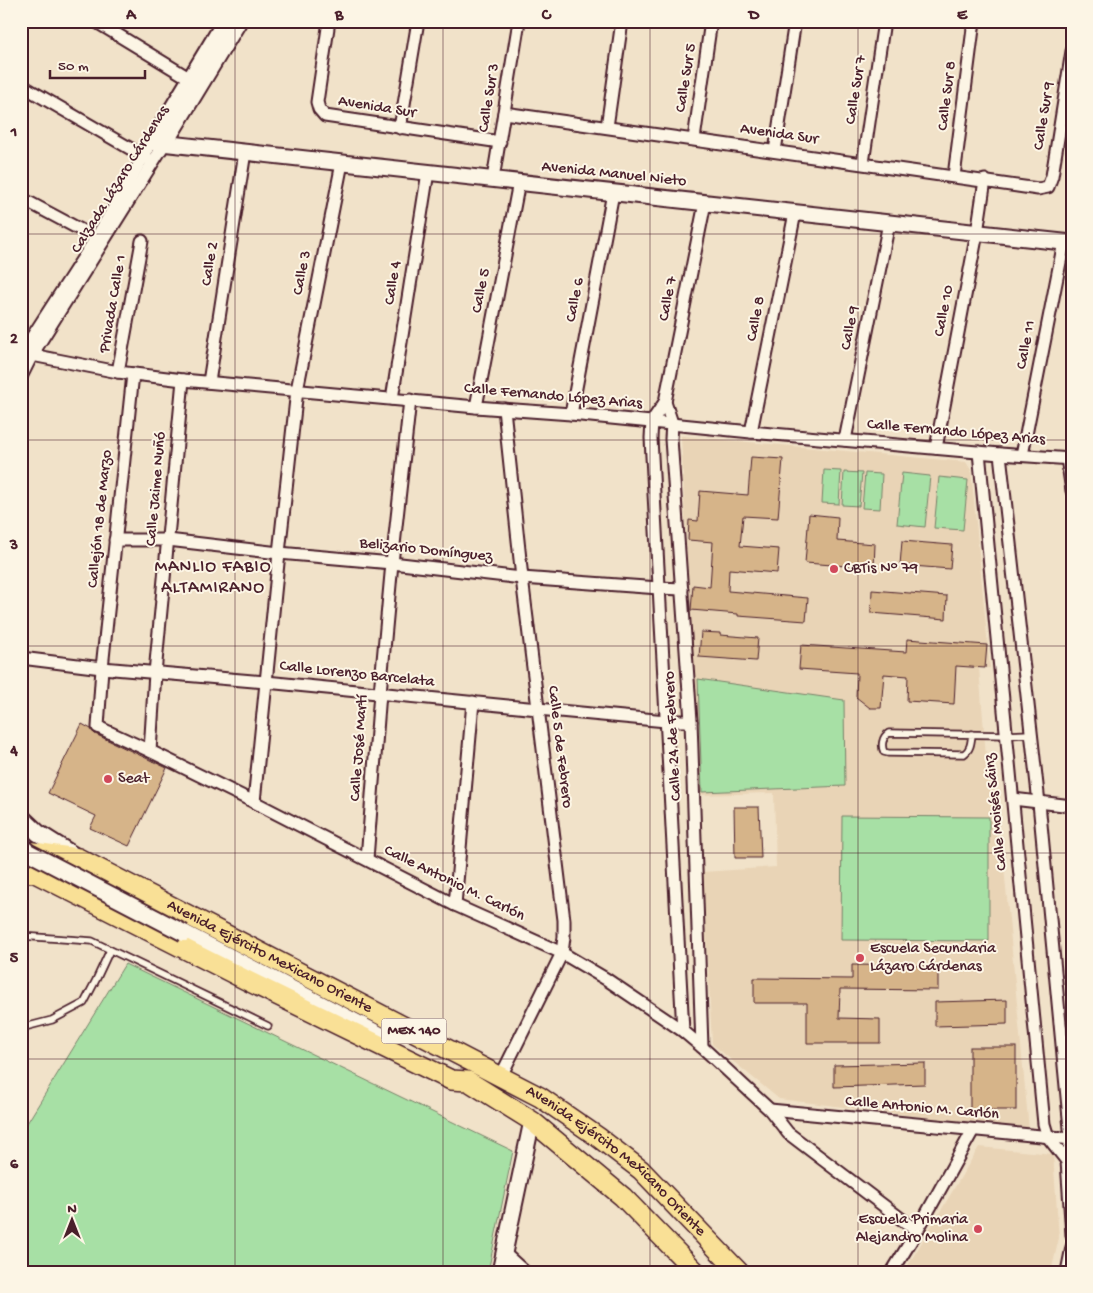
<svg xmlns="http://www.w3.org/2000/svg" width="1093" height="1293" font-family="'Gochi Hand',sans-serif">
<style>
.built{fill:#e9d4b6}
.green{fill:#a7e0a5;stroke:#788068}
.building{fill:#d6b489;stroke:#4a1f2b}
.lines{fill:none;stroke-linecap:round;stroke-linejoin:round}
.service-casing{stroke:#4a1f2b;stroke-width:9}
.minor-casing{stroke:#4a1f2b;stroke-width:15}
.tertiary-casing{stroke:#4a1f2b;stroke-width:19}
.secondary-casing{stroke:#4a1f2b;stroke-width:20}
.primary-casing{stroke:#4a1f2b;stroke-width:22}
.service{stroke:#fcf5e5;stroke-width:5.5}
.minor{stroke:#fcf5e5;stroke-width:11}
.tertiary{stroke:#fcf5e5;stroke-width:15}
.secondary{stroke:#fcf5e5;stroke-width:16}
.primary{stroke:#f9e096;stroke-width:19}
.secondary-bridge-casing{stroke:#4a1f2b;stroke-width:20;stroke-linecap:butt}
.secondary-bridge{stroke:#fcf5e5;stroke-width:16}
.grid{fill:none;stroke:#4a1f2b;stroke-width:1;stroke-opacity:0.55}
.poi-dot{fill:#d1495b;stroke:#fcf5e5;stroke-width:2}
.labels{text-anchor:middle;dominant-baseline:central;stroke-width:4;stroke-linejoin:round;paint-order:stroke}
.shield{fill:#fcf5e5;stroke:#7f5f63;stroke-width:1}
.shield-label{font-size:15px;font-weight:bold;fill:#4a1f2b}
.street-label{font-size:16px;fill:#4a1f2b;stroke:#fcf5e5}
.poi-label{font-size:16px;fill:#4a1f2b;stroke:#fcf5e5;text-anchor:start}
.neighbourhood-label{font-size:18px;letter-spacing:1px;fill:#4a1f2b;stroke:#fcf5e5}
.neatline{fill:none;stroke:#4a1f2b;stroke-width:2}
.grid-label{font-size:16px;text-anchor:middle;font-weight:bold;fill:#4a1f2b}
</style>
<rect width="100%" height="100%" fill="#f1e2c9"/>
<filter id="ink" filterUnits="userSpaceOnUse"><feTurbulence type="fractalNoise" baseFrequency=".02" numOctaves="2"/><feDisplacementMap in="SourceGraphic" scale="10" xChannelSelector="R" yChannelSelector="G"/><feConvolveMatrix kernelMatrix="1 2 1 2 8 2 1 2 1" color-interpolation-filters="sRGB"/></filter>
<g filter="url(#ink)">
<g class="built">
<polygon points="681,436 966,462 971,470 990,668 979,668 988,782 996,783 1029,1130 779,1099 712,1044 703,872 776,867 774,793 699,795"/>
<polygon points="979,1147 1053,1154 1059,1238 1051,1272 904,1272"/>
</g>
<g class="green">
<polygon points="824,470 841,471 839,504 822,503"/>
<polygon points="844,472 862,473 859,506 842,505"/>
<polygon points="865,473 882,474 880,509 862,508"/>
<polygon points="902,473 930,476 925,527 897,524"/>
<polygon points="939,477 968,480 963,530 934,528"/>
<polygon points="698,679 844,700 845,786 702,792"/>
<polygon points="842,816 989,817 989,941 841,940"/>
<polygon points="125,964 513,1151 488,1272 21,1272 21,1133"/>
</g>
<g class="building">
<polygon points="751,457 783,459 778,518 743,516 740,546 779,549 777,573 729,569 728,591 808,598 806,621 738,616 738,614 691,610 693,585 710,587 713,542 688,540 689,520 698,521 700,491 748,495"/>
<polygon points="809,514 838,517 837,541 875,544 874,568 805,563"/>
<polygon points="902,541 952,545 950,569 900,565"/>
<polygon points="872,590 947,596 946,619 871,613"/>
<polygon points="701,632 720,633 720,635 758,638 756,661 699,657"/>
<polygon points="907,639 987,645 985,668 956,666 954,704 907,701 908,676 884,674 881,708 870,708 856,697 857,673 799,669 801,645 906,652"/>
<polygon points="82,724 91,729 95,734 167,768 129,846 90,828 96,816 48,793"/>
<polygon points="734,807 759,807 761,858 735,858"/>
<polygon points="852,965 938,966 938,990 840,989 839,1018 880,1019 880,1043 807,1043 807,1003 754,1003 754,978 852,979"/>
<polygon points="1007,1000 1007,1024 935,1026 935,1002"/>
<rect x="970" y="1047" width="46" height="63"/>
<polygon points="925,1063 925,1084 834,1087 834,1065"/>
</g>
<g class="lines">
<defs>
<g id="service">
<path d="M 972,734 C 971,742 971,749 964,754 L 888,753 L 884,752 C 881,746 882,737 889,733 L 1006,735 L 1031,734"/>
<polyline points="21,936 92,941 268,1026"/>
<polyline points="21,1028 52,1020 84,1003 96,980 110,950"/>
</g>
<g id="minor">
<polyline points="95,21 197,83"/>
<polyline points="329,21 317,102 319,109 325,116 500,142"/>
<polyline points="21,85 150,160"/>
<polyline points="504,113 1038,189 1048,187 1052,176 1072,51"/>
<polyline points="607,127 622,21"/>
<polyline points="400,128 418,21"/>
<polyline points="694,139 711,21"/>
<polyline points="152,142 96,238 32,337 30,348 32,355 118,372 183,380 476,407 571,414 751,432 1000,454 1072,459"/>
<polyline points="775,151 795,21"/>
<polyline points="863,163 884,21"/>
<polyline points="954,176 974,21"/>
<polyline points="493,179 519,21"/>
<polyline points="21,198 96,238"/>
<polyline points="118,372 142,241"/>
<polyline points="133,374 102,668 98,727 150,751 254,802 455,905 562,953 606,979 683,1031 702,1047 770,1110 788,1133 917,1231"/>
<polyline points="21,377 32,355 165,143"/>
<polyline points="209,382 245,152"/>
<polyline points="392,399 428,172"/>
<polyline points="665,402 672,423 671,439 691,721 702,1047"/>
<polyline points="476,407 519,182"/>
<polyline points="571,414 613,193"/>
<polyline points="751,432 795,213"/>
<polyline points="845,440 889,223"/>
<polyline points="936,448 977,233 985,180"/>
<polyline points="979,452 1044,1124 1048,1137 1067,1161"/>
<polyline points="1000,454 1039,803 1071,1139 1067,1161 1072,1236"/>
<polyline points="1022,455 1064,242"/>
<polyline points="1067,458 1072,491"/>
<polyline points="115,540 168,540 279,553 392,563 522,578 659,588 682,589"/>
<polyline points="21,658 102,668 266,682 538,709 666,721 691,721"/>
<polyline points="150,751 155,673 183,380"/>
<polyline points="1013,799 1072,806"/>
<polyline points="254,802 279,553 297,390 342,163"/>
<polyline points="367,859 380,693 392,563 410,400"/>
<polyline points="455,905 473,702"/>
<polyline points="683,1031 651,438 652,421 665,402 705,203"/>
<polyline points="501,1076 562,953 564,937 564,920 522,578 504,409"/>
<polyline points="770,1110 1072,1139"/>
<polyline points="504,1253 525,1272"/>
<polyline points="892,1272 917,1231 973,1130"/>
<polyline points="1067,1272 1072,1247"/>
</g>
<g id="tertiary">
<polyline points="225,21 152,142 1072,243"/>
<polyline points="165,143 239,21"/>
<polyline points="500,1272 532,1121"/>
</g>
<g id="secondary">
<polyline points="21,817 38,833 76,857"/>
<polyline points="184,933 386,1038"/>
</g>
<g id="primary">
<path id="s1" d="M 26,851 L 78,858 L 540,1097 L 598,1137 L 641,1170 L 739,1272"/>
<polyline points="21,872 35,873 248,981 451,1080 468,1081 532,1121 623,1197 696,1272"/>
</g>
</defs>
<use href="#service" class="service-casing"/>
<use href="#minor" class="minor-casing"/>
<use href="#tertiary" class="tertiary-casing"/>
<use href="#secondary" class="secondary-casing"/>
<use href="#primary" class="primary-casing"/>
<use href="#service" class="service"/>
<use href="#minor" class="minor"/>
<use href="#tertiary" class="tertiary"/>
<use href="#secondary" class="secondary"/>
<use href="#primary" class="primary"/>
<defs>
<polyline id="secondary-bridge" points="21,846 28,852 184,933"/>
</defs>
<use href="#secondary-bridge" class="secondary-bridge-casing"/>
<use href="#secondary-bridge" class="secondary-bridge"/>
</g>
</g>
<path class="grid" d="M 235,21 L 235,1272M 443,21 L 443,1272M 650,21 L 650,1272M 858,21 L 858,1272M 21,234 L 1072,234M 21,440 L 1072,440M 21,646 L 1072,646M 21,853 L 1072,853M 21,1059 L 1072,1059"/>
<g class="poi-dot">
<circle cx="834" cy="569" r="5"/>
<circle cx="108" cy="779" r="5"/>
<circle cx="860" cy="958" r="5"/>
<circle cx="978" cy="1229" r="5"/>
</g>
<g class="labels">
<rect class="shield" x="381.5" y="1018.5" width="65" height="25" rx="4"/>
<g class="shield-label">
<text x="414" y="1031">MEX 140</text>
</g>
<g class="street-label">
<text transform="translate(687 78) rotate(-81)">Calle Sur 5</text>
<text transform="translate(857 90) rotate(-81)">Calle Sur 7</text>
<text transform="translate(948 96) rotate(-83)">Calle Sur 8</text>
<text transform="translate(490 98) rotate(-81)">Calle Sur 3</text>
<text transform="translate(377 108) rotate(9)">Avenida Sur</text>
<text transform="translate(1045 116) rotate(-81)">Calle Sur 9</text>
<text transform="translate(779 135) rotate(8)">Avenida Sur</text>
<text transform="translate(614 175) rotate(6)">Avenida Manuel Nieto</text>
<text transform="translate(121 180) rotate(-58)">Calzada Lázaro Cárdenas</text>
<text transform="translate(211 264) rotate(-81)">Calle 2</text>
<text transform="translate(303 273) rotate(-79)">Calle 3</text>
<text transform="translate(394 283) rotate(-81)">Calle 4</text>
<text transform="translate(482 291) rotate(-79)">Calle 5</text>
<text transform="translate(669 299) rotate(-79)">Calle 7</text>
<text transform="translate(576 300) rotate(-79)">Calle 6</text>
<text transform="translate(114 304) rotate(-80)">Privada Calle 1</text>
<text transform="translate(945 311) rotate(-79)">Calle 10</text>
<text transform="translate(757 319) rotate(-79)">Calle 8</text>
<text transform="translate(851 328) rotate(-79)">Calle 9</text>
<text transform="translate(1027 345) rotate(-79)">Calle 11</text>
<text transform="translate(553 397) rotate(5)">Calle Fernando López Arias</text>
<text transform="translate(956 433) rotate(5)">Calle Fernando López Arias</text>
<text transform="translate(157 489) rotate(-85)">Calle Jaime Nuñó</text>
<text transform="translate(101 519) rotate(-84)">Callejón 18 de Marzo</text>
<text transform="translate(426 551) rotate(6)">Belizario Domínguez</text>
<text transform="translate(357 675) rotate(6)">Calle Lorenzo Barcelata</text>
<text transform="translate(674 736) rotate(-93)">Calle 24 de Febrero</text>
<text transform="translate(559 747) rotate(83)">Calle 5 de Febrero</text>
<text transform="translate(360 748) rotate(-86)">Calle José Martí</text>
<text transform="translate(997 812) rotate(-96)">Calle Moisés Sáinz</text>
<text transform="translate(454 884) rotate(26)">Calle Antonio M. Carlón</text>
<text stroke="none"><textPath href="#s1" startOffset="268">Avenida Ejército Mexicano Oriente</textPath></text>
<text transform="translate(922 1109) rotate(5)">Calle Antonio M. Carlón</text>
<text stroke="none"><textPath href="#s1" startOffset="672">Avenida Ejército Mexicano Oriente</textPath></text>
</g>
<g class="poi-label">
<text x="844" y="569">CBTis N° 79</text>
<text x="118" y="779">Seat</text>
<text x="870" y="949">Escuela Secundaria<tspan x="870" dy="18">Lázaro Cárdenas</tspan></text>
<text x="968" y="1220" text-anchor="end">Escuela Primaria<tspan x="968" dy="18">Alejandro Molina</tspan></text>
</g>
<g class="neighbourhood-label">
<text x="213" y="567">MANLIO FABIO<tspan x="213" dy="21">ALTAMIRANO</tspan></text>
</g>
</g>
<rect width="1093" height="1293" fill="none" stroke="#fcf5e5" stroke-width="55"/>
<g transform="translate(72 1220)" stroke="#fcf5e5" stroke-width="4" paint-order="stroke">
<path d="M0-4L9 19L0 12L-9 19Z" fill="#4a1f2b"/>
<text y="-8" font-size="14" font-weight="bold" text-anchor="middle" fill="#4a1f2b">N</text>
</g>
<path d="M50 70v8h95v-8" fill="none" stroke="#4a1f2b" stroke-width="2.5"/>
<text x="58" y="70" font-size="15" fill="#4a1f2b" stroke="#fcf5e5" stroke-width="4" paint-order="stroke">50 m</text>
<rect x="28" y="28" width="1038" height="1238" class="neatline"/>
<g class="grid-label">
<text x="131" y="19">A</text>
<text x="339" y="19">B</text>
<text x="546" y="19">C</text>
<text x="754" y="19">D</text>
<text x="962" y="19">E</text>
<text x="14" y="136">1</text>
<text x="14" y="343">2</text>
<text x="14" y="549">3</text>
<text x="14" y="755">4</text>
<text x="14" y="962">5</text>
<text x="14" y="1168">6</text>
</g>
</svg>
